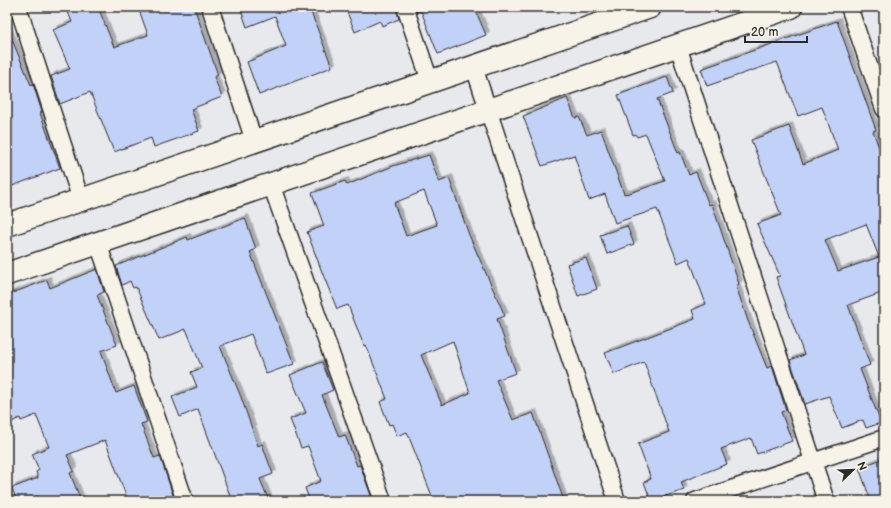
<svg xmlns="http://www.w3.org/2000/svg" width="891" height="508" font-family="'Balsamiq Sans',sans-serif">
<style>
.building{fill:#c2d1f8;stroke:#2b2b2b;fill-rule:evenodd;filter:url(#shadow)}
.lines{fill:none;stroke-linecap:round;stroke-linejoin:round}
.street-casing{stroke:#2b2b2b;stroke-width:19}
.secondary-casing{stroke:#2b2b2b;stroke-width:25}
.street{stroke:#f7f3e8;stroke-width:16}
.secondary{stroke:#f7f3e8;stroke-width:22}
</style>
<defs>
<filter id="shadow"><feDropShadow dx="3.5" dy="-3.5" stdDeviation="0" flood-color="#0004"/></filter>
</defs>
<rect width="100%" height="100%" fill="#e7e9ed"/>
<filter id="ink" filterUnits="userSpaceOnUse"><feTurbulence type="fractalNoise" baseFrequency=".025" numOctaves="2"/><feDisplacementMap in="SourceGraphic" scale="8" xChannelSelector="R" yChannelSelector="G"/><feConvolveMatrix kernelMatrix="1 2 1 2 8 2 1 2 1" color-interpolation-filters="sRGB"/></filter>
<g filter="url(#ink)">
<g class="building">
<polygon points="66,7 98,7 114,47 148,35 138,7 194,7 218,75 214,77 222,97 191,109 199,131 154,147 151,138 114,152 90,92 60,104 51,76 70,69 53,30 72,22"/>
<polygon points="240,7 309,7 332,67 259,95 247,62 286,46 275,16 247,27"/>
<polygon points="345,7 396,7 399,19 382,26 380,21 355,32"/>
<polygon points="415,7 474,7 486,35 438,54 421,11 417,12"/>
<path d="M 837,21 L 876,130 L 873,131 L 884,162 L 884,292 L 848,305 L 870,365 L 860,369 L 881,423 L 866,428 L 863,420 L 842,428 L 829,396 L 805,404 L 790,360 L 804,355 L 776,277 L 780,276 L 757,224 L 781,215 L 751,140 L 789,126 L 803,164 L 838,150 L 822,107 L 798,116 L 777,62 L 707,86 L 701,69 ZM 866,224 L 879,257 L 838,271 L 825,240 Z"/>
<polygon points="7,28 31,85 33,84 42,112 40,113 60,168 7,188"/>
<polygon points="667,77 673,93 657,99 678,153 680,152 689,175 696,172 709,205 712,204 739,284 736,286 748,321 767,368 772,366 786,410 781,412 792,441 757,454 751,438 721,449 727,464 681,482 684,490 651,501 644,482 651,479 638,444 669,432 644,362 614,374 605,353 695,319 692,310 706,304 689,258 678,263 657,209 615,223 605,194 589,200 574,155 542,166 523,116 567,98 575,118 579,117 587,135 601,130 624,194 627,193 627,194 665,181 646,134 637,137 635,134 633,135 618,95"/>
<path d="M 429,155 L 439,182 L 449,178 L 469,235 L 505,316 L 497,319 L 516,373 L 496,380 L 513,420 L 533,413 L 564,501 L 434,501 L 407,432 L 397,436 L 392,424 L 389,425 L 380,402 L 387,399 L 366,345 L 364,346 L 348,305 L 337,309 L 322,272 L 307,232 L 324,226 L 312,193 L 345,181 L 347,185 L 393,166 ZM 424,191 L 437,225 L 406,236 L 394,203 ZM 453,341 L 470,393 L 442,405 L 421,355 Z"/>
<polygon points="245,218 256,249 250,252 294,364 266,374 251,334 220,346 241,397 258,446 262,444 273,474 260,479 269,501 232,501 198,409 180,417 172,397 197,387 191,372 202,368 186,329 159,340 136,287 133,288 130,281 122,285 116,266 187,237 188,240"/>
<polygon points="627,226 634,244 607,254 600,235"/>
<polygon points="586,258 597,289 578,296 567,264"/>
<polygon points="97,269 104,292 97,295 117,345 101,351 116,393 134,386 147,422 141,424 154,458 160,456 175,501 128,501 105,440 67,455 74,471 70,473 81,501 40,501 38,496 25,501 17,501 12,488 38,478 36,472 39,470 32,454 49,447 36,415 21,421 20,418 7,424 7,295 47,280 50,288"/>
<polygon points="322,362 333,390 322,395 339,437 345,435 357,466 360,465 373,501 310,501 305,488 321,481 308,446 301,448 290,419 306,413 290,375"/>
<polygon points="884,458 884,501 871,501 859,468"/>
</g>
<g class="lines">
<defs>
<g id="street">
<polyline points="18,7 81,200"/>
<polyline points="210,7 254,141"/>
<polyline points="405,7 430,81"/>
<polyline points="849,7 884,109"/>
<polyline points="678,46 826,501"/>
<polyline points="474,67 617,501"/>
<polyline points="271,184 383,501"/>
<polyline points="98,243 185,501"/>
<polyline points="695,501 884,438"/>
</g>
<g id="secondary">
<polyline points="7,225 650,7"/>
<polyline points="7,274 791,7"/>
</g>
</defs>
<use href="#street" class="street-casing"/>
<use href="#secondary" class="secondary-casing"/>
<use href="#street" class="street"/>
<use href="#secondary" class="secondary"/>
</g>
</g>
<rect width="891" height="508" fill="none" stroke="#f7f3e8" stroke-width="24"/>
<rect x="12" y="12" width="867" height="484" fill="none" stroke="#2b2b2b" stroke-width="1.5" filter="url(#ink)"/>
<g transform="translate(853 470) rotate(67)" stroke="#f7f3e8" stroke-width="3" paint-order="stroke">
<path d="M0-3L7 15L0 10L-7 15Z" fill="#2b2b2b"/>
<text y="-6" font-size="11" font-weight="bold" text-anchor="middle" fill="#2b2b2b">N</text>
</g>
<path d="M745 36v6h62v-6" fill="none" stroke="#2b2b2b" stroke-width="2"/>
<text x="751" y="36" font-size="12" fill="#2b2b2b" stroke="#f7f3e8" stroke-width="3" paint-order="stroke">20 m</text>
</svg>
